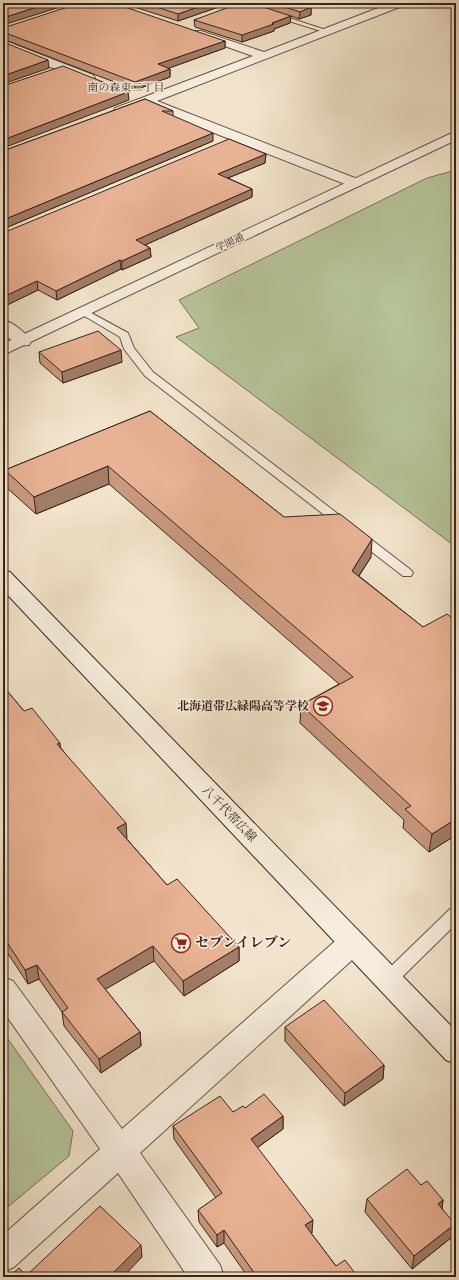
<svg xmlns="http://www.w3.org/2000/svg" width="459" height="1280" font-family="'IM FELL English','Noto Serif JP',serif">
<style>
.green{fill:#b7c59a;stroke:#78745a}
.lines{fill:none;stroke-linecap:round;stroke-linejoin:round}
.service-casing{stroke:#675346;stroke-width:2}
.minor-casing{stroke:#675346;stroke-width:2}
.tertiary-casing{stroke:#675346;stroke-width:2}
.secondary-casing{stroke:#392319;stroke-width:2}
.service{fill:#f7edde;fill-rule:evenodd}
.minor{fill:#f7edde;fill-rule:evenodd}
.tertiary{fill:#f7edde;fill-rule:evenodd}
.secondary{fill:#f7edde;fill-rule:evenodd}
.wall{fill:#c8997f;stroke:#392319}
.shaded-wall{fill:#a27d68;stroke:#392319}
.building{fill:#e8b294;stroke:#392319}
.labels{text-anchor:middle;dominant-baseline:central;stroke-width:3;stroke-linejoin:round;paint-order:stroke}
.far-street-label{font-size:10px;fill:#392319;stroke:#f7edde}
.far-neighbourhood-label{font-size:11px;fill:#392319;stroke:#f7edde}
.poi-label{font-size:12px;font-weight:bold;fill:#392319;stroke:#f7edde;text-anchor:end}
.street-label{font-size:12px;fill:#392319;stroke:#f7edde}
.near-poi-label{font-size:14px;font-weight:bold;fill:#392319;stroke:#f7edde;text-anchor:start}
</style>
<rect width="100%" height="100%" fill="#f2e4cc"/>
<filter id="stains"><feTurbulence type="fractalNoise" baseFrequency=".005" numOctaves="4"/><feColorMatrix values="0 0 0 0 .2 0 0 0 0 .09 0 0 0 0 .02 0 0 0 .5 -.17"/></filter>
<radialGradient id="worn" r=".72"><stop offset=".6" stop-color="#630" stop-opacity="0"/><stop offset="1" stop-color="#630" stop-opacity=".3"/></radialGradient>
<g class="green">
<polygon points="456,170 456,547 176,337 199,328 179,300 427,178"/>
<polygon points="3,1032 73,1131 69,1156 3,1211"/>
</g>
<g class="lines">
<defs>
<g id="service">
<polygon points="273,14 277,14 329,31 324,32 273,16"/>
<polygon points="84,309 128,333 134,348 153,372 411,570 413,573 411,576 403,576 145,376 124,349 120,337 81,314 79,312"/>
<polygon points="456,908 456,924 394,985 388,987 382,985 380,980 382,975 450,909"/>
</g>
<g id="minor">
<polygon points="391,3 407,3 405,5 157,101 360,180 362,183 360,186 350,186 145,106 120,115 114,111 115,108 253,56 193,35 191,33 193,31 201,31 264,52"/>
<polygon points="3,40 93,75 95,78 89,82 85,81 3,48"/>
<path d="M 3,320 C 13,322 26,333 31,341 L 29,345 C 17,347 12,340 3,333 Z"/>
<polygon points="352,932 362,935 366,943 362,951 140,1153 220,1265 224,1277 188,1277 118,1173 14,1267 3,1272 3,1235 100,1149 3,1011 3,977 13,981 122,1129 342,935"/>
</g>
<polygon id="tertiary" points="456,131 456,140 3,355 3,344"/>
<polygon id="secondary" points="3,570 10,572 456,1031 456,1064 446,1060 3,590"/>
</defs>
<use href="#service" class="service-casing"/>
<use href="#minor" class="minor-casing"/>
<use href="#tertiary" class="tertiary-casing"/>
<use href="#secondary" class="secondary-casing"/>
<use href="#service" class="service"/>
<use href="#minor" class="minor"/>
<use href="#tertiary" class="tertiary"/>
<use href="#secondary" class="secondary"/>
</g>
<g class="wall">
<polygon points="122,3 230,3 178,21"/>
<polygon points="252,3 311,3 311,15 299,19 291,16 290,23 274,29 274,31 242,42 195,27 194,20"/>
<polygon points="3,28 225,41 225,48 169,68 170,69 170,77 135,90 3,39"/>
<polygon points="145,99 173,111 173,116 213,141 3,229 3,151"/>
<polygon points="266,154 265,163 228,178 252,189 252,197 145,245 150,248 151,257 122,270 121,269 57,300 38,290 3,307 3,233"/>
<polygon points="39,352 122,362 63,383 40,363"/>
<polygon points="150,411 284,517 371,557 359,576 423,627 456,621 456,835 429,852 403,828 404,820 300,723 301,705 339,684 109,484 36,514 7,488 5,470"/>
<polygon points="3,686 24,711 61,748 127,838 126,838 167,885 239,947 239,961 184,996 154,961 105,989 140,1032 141,1046 101,1073 64,1026 62,1012 39,979 28,984 3,946"/>
<polygon points="285,1027 384,1065 383,1079 344,1106 285,1041"/>
<polygon points="245,1108 283,1116 283,1129 257,1148 312,1233 311,1233 336,1266 358,1277 248,1277 224,1243 217,1247 199,1222 198,1210 216,1198 174,1139 173,1126 233,1112"/>
<polygon points="421,1185 443,1200 442,1208 452,1237 412,1269 365,1212 367,1199"/>
</g>
<g class="shaded-wall">
<polygon points="49,3 73,3 3,25 3,18"/>
<polygon points="209,3 230,3 178,21 178,14"/>
<polygon points="311,7 311,15 299,19 300,12"/>
<polygon points="291,16 290,23 274,29 274,31 242,42 242,35"/>
<polygon points="225,41 225,48 158,72 158,64"/>
<polygon points="48,60 49,68 3,84 3,76"/>
<polygon points="170,69 170,77 135,90 135,82"/>
<polygon points="128,92 129,100 3,148 3,140"/>
<polygon points="213,133 213,141 3,229 3,220"/>
<polygon points="266,154 265,163 218,182 218,174"/>
<polygon points="252,189 252,197 136,249 136,240"/>
<polygon points="150,248 151,257 122,270 122,261"/>
<polygon points="120,260 121,269 57,300 56,291"/>
<polygon points="37,281 38,290 3,307 3,297"/>
<polygon points="121,350 122,362 63,383 62,372"/>
<polygon points="108,466 109,484 36,514 34,497"/>
<polygon points="372,539 371,557 350,589 352,571"/>
<polygon points="60,743 62,757 57,744"/>
<polygon points="456,819 456,835 429,852 432,834"/>
<polygon points="126,823 127,838 118,842 117,828"/>
<polygon points="153,946 154,961 99,993 97,979"/>
<polygon points="239,947 239,961 184,996 183,981"/>
<polygon points="37,965 39,979 28,984 25,970"/>
<polygon points="140,1032 141,1046 101,1073 99,1059"/>
<polygon points="384,1065 383,1079 344,1106 345,1093"/>
<polygon points="283,1116 283,1129 251,1152 251,1139"/>
<polygon points="443,1200 441,1213 438,1204"/>
<polygon points="313,1220 312,1233 304,1238 305,1225"/>
<polygon points="455,1224 452,1237 412,1269 414,1256"/>
<polygon points="224,1230 224,1243 217,1247 217,1235"/>
<polygon points="141,1245 142,1257 123,1277 109,1277"/>
</g>
<g class="building">
<polygon points="3,3 49,3 3,18"/>
<polygon points="80,3 113,3 225,41 158,64 170,69 135,82 3,32 3,28"/>
<polygon points="144,3 209,3 178,14"/>
<polygon points="240,3 251,3 291,16 272,23 274,24 242,35 194,20"/>
<polygon points="273,3 311,3 311,7 300,12"/>
<polygon points="3,42 48,60 3,76"/>
<polygon points="63,66 128,92 3,140 3,86"/>
<polygon points="145,99 173,111 162,111 213,133 3,220 3,151"/>
<polygon points="229,139 266,154 218,174 252,189 136,240 150,248 122,261 120,260 56,291 37,281 3,297 3,233"/>
<polygon points="98,331 121,350 62,372 39,352"/>
<polygon points="150,411 284,517 340,514 372,539 352,571 423,627 447,614 456,621 456,819 432,834 405,809 411,806 301,705 353,677 108,466 34,497 5,470"/>
<polygon points="3,686 24,711 32,708 60,743 57,744 126,823 117,828 167,885 177,879 239,947 183,981 153,946 97,979 140,1032 99,1059 62,1012 68,1008 37,965 25,970 3,936"/>
<polygon points="324,1000 384,1065 345,1093 285,1027"/>
<polygon points="264,1094 283,1116 251,1139 313,1220 305,1225 336,1266 345,1260 358,1277 257,1277 224,1230 217,1235 198,1210 222,1193 173,1126 220,1096 233,1112 243,1106 245,1108"/>
<polygon points="407,1169 421,1185 427,1181 443,1200 438,1204 455,1224 414,1256 367,1199"/>
<polygon points="100,1206 141,1245 109,1277 9,1277 19,1268 26,1276"/>
</g>
<defs>
<symbol id="school-ring" viewBox="-11 -11 22 22"><circle r="9.5" fill="#f7edde" stroke="#8f2418" stroke-width="1.5"/><path d="M0-5L7-2L0 1L-7-2ZM-4 1L0 2.5L4 1V4Q0 6-4 4Z" fill="#8f2418"/></symbol>
<symbol id="supermarket-ring" viewBox="-11 -11 22 22"><circle r="9.5" fill="#f7edde" stroke="#8f2418" stroke-width="1.5"/><path d="M-6-5.5h2.5l.6 2H6L4.5 2H-2.5L-4.4-4H-6ZM-1.5 3.2a1.3 1.3 0 1 0 .1 0ZM3 3.2a1.3 1.3 0 1 0 .1 0Z" fill="#8f2418"/></symbol>
</defs>
<g fill-rule="evenodd">
<use href="#school-ring" x="312" y="695" width="22" height="22"/>
<use href="#supermarket-ring" x="170" y="932" width="22" height="22"/>
</g>
<g class="labels">
<g class="far-street-label">
<text transform="translate(230 243) rotate(-25)">学園通</text>
</g>
<g class="far-neighbourhood-label">
<text x="126" y="88">南の森東二丁目</text>
</g>
<g class="poi-label">
<text x="309" y="706">北海道帯広緑陽高等学校</text>
</g>
<g class="street-label">
<text transform="translate(229 814) rotate(46)">八千代帯広線</text>
</g>
<g class="near-poi-label">
<text x="195" y="943">セブンイレブン</text>
</g>
</g>
<rect width="459" height="1280" fill="none" stroke="#f2e4cc" stroke-width="16"/>
<rect x="4" y="4" width="451" height="1272" fill="none" stroke="#392319" stroke-width="2"/>
<rect x="8" y="8" width="443" height="1264" fill="none" stroke="#392319"/>
<rect width="100%" height="100%" filter="url(#stains)"/>
<rect width="100%" height="100%" fill="url(#worn)"/>
</svg>
